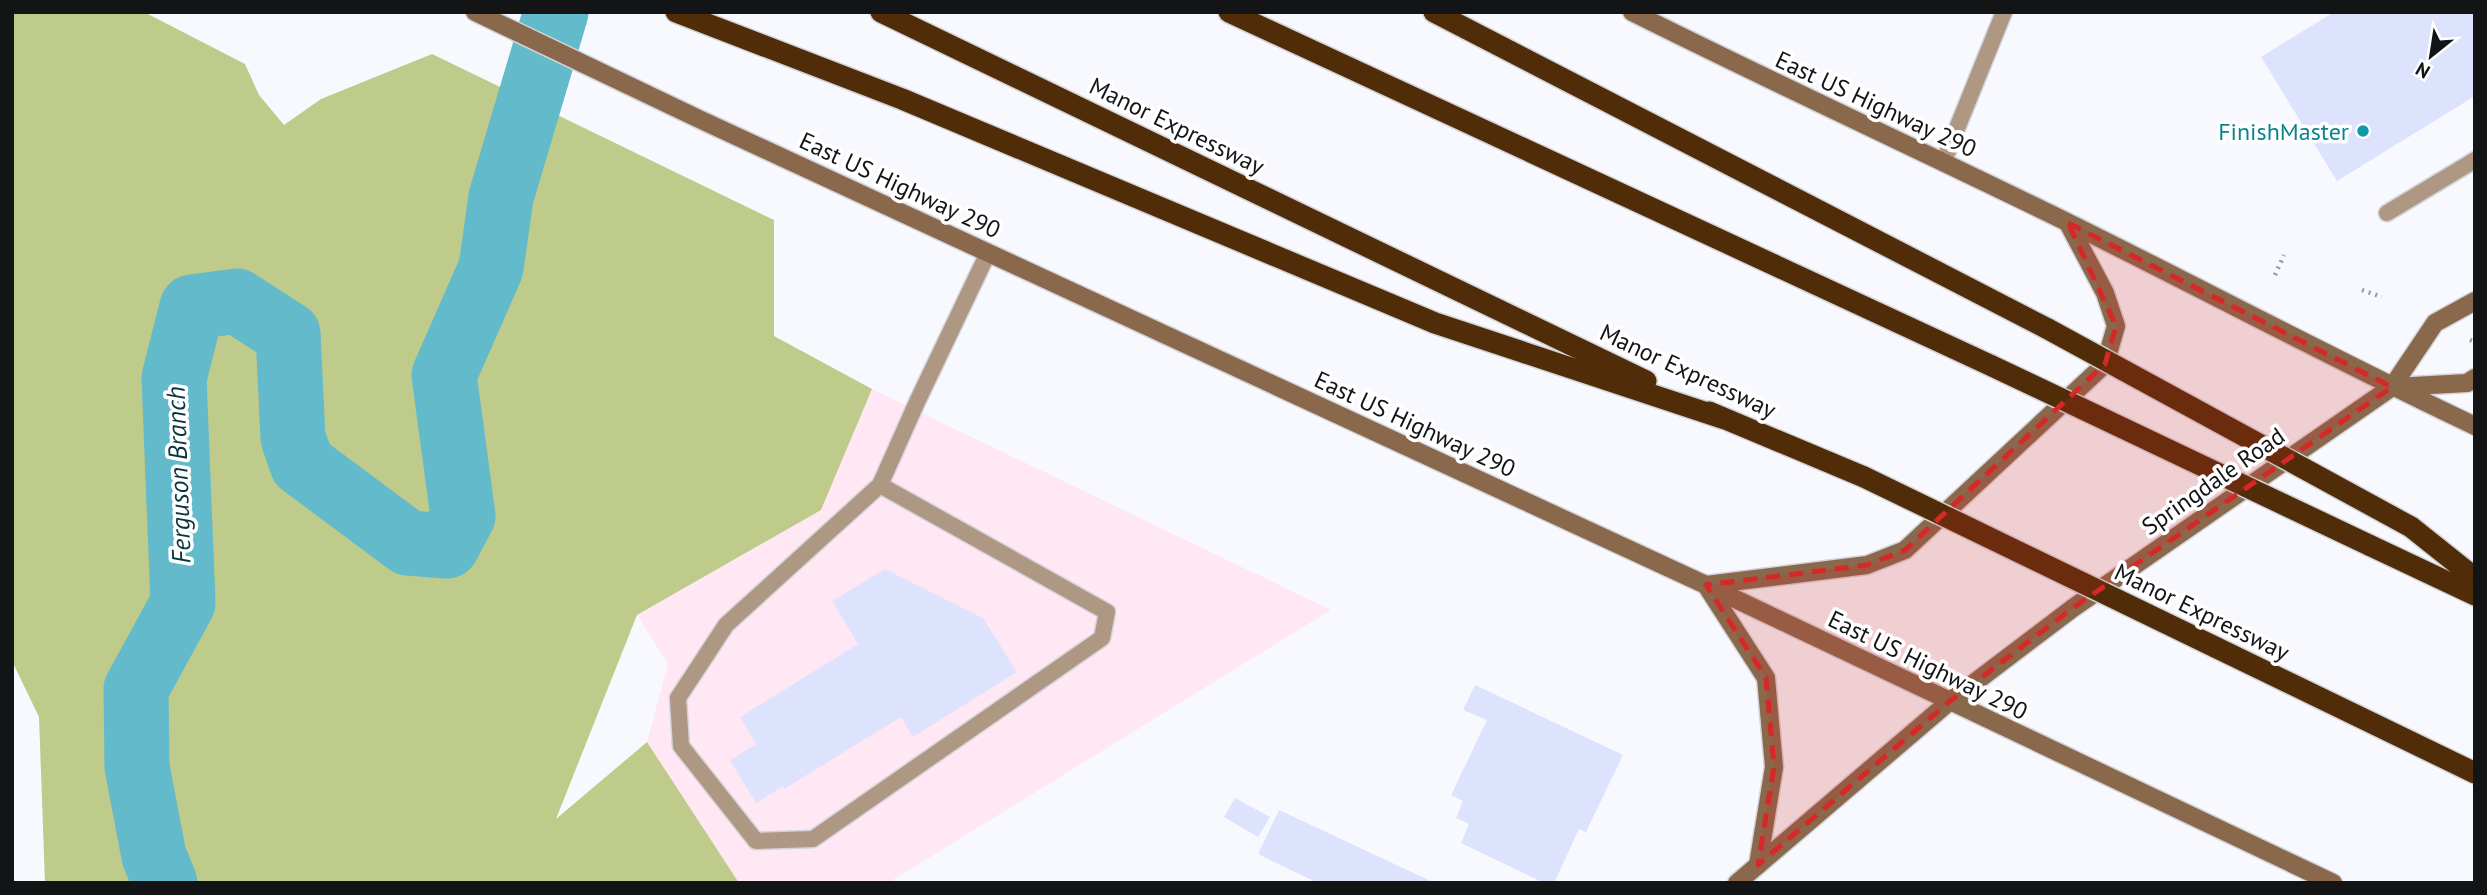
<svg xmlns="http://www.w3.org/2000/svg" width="2487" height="895" font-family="'PT Sans',sans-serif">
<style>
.commercial{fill:#ffe8f4}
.forest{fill:#bfcb8a}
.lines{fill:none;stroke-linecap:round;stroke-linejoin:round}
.river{stroke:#62baca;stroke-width:65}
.building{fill:#dee3fd}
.lane-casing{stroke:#d3d4d9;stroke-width:19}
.secondary-casing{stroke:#d3d4d9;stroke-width:21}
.highway-casing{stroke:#d3d4d9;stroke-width:24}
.path{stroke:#989a9d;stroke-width:4.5;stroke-dasharray:2 5;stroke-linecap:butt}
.lane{stroke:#ae9783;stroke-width:16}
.secondary{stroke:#89684b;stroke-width:18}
.highway{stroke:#502d08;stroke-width:21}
.highway-bridge-casing{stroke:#d3d4d9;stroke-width:24;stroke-linecap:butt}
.highway-bridge{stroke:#502d08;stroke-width:21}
.marked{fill:#d62828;fill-opacity:0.2;stroke:#d62828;stroke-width:5;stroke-dasharray:14 9;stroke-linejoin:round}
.culture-dot{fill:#0f9aa8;stroke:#fff;stroke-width:2.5}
.labels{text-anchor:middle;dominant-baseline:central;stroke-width:7;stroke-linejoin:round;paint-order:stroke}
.street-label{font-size:24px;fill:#131416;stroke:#fff}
.culture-label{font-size:24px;fill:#0d838f;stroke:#fff;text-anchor:end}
.water-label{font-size:26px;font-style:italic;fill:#09353c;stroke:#fff}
</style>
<rect width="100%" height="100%" fill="#f7f9fe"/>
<polygon class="commercial" points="872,389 1331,610 888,883 739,883 647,742 668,664 637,615 821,510"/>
<polygon class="forest" points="12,12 144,12 245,64 259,95 284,125 321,99 432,54 774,220 774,336 872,389 821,510 637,615 556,819 647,742 739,883 45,883 39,717 12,661"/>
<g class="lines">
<polyline class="river" points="165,883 154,856 137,767 136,689 183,603 174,378 192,307 237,301 288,334 293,438 302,464 408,543 447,546 463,516 444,375 491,268 501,197 556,12"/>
</g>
<g class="building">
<polygon points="2334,12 2475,12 2475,96 2337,181 2261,57"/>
<polygon points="885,569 983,618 1017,672 913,737 901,717 784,789 783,786 756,803 730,760 756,744 740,717 858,644 832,601"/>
<polygon points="1475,685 1623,755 1586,832 1579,829 1554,883 1544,883 1461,843 1469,824 1456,818 1463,801 1451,795 1487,720 1463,710"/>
<polygon points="1235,798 1270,817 1258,837 1224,817"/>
<polygon points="1279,810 1435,883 1318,883 1274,862 1258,854"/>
</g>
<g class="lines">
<defs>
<g id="lane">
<polyline points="1943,163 2004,12"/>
<polyline points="2387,213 2475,160"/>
<polyline points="880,485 1107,612 1102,638 813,839 756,841 681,746 678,698 726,625 880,485 917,402 988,253"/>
</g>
<g id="secondary">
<polyline points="475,12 699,119 1706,585 2333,883"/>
<path d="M 1632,12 C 1776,84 1922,151 2067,222 C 2203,289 2337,361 2475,426"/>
<polyline points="2395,387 2467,383 2475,378"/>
<polyline points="1706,585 1867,565 1905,550 2105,364 2116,326 2105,293 2068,223"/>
<polyline points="1706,585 1766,678 1774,767 1758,865"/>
<polyline points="1737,883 1949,702 2073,608 2392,387 2435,323 2475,301"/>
</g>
<g id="highway">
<polyline points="676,12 902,99 1435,323 1722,418"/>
<polyline points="881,12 1646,381"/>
<polyline points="1229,12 1992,366"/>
<polyline points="1434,12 2048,329"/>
<polyline points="1709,412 1864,477"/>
<polyline points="2411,527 2475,578"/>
<polyline points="2369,545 2475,595"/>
<polyline points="2215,647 2475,773"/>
</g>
</defs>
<use href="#lane" class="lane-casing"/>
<use href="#secondary" class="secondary-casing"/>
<use href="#highway" class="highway-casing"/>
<g class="path">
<polyline points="2275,275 2284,255"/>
<polyline points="2362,290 2382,297"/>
<polyline points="2470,340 2475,342"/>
</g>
<use href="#lane" class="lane"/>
<use href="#secondary" class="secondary"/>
<use href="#highway" class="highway"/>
<defs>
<g id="highway-bridge">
<polyline points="2048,329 2411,527"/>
<polyline points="1992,366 2369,545"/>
<polyline points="1864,477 2215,647"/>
</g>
</defs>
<use href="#highway-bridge" class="highway-bridge-casing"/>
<use href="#highway-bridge" class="highway-bridge"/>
</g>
<path class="marked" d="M 2068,223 L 2392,387 L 2073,608 L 1949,702 L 1758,865 L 1774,767 L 1766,678 L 1706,585 L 1867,565 L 1905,550 L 2105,364 L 2116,326 Z"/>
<circle class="culture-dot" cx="2363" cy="131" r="7"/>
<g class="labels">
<g class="street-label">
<text transform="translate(1876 104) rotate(25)">East US Highway 290</text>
<text transform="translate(1177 126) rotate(26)">Manor Expressway</text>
<text transform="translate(900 185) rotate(25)">East US Highway 290</text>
<text transform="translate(1688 371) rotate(25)">Manor Expressway</text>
<text transform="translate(1415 424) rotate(25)">East US Highway 290</text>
<text transform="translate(2213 481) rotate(-35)">Springdale Road</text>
<text transform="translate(2202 612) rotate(26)">Manor Expressway</text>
<text transform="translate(1928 665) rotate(26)">East US Highway 290</text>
</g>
<g class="culture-label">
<text x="2349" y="131">FinishMaster</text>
</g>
<g class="water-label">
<text transform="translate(178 475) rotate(-92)">Ferguson Branch</text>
</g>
</g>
<rect width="2487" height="895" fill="none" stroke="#131416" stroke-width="28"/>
<g transform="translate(2431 56) rotate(210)" stroke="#ffffff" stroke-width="5" paint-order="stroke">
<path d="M0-5L12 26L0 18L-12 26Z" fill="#131416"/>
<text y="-10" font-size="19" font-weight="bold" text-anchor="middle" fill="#131416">N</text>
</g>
</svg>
